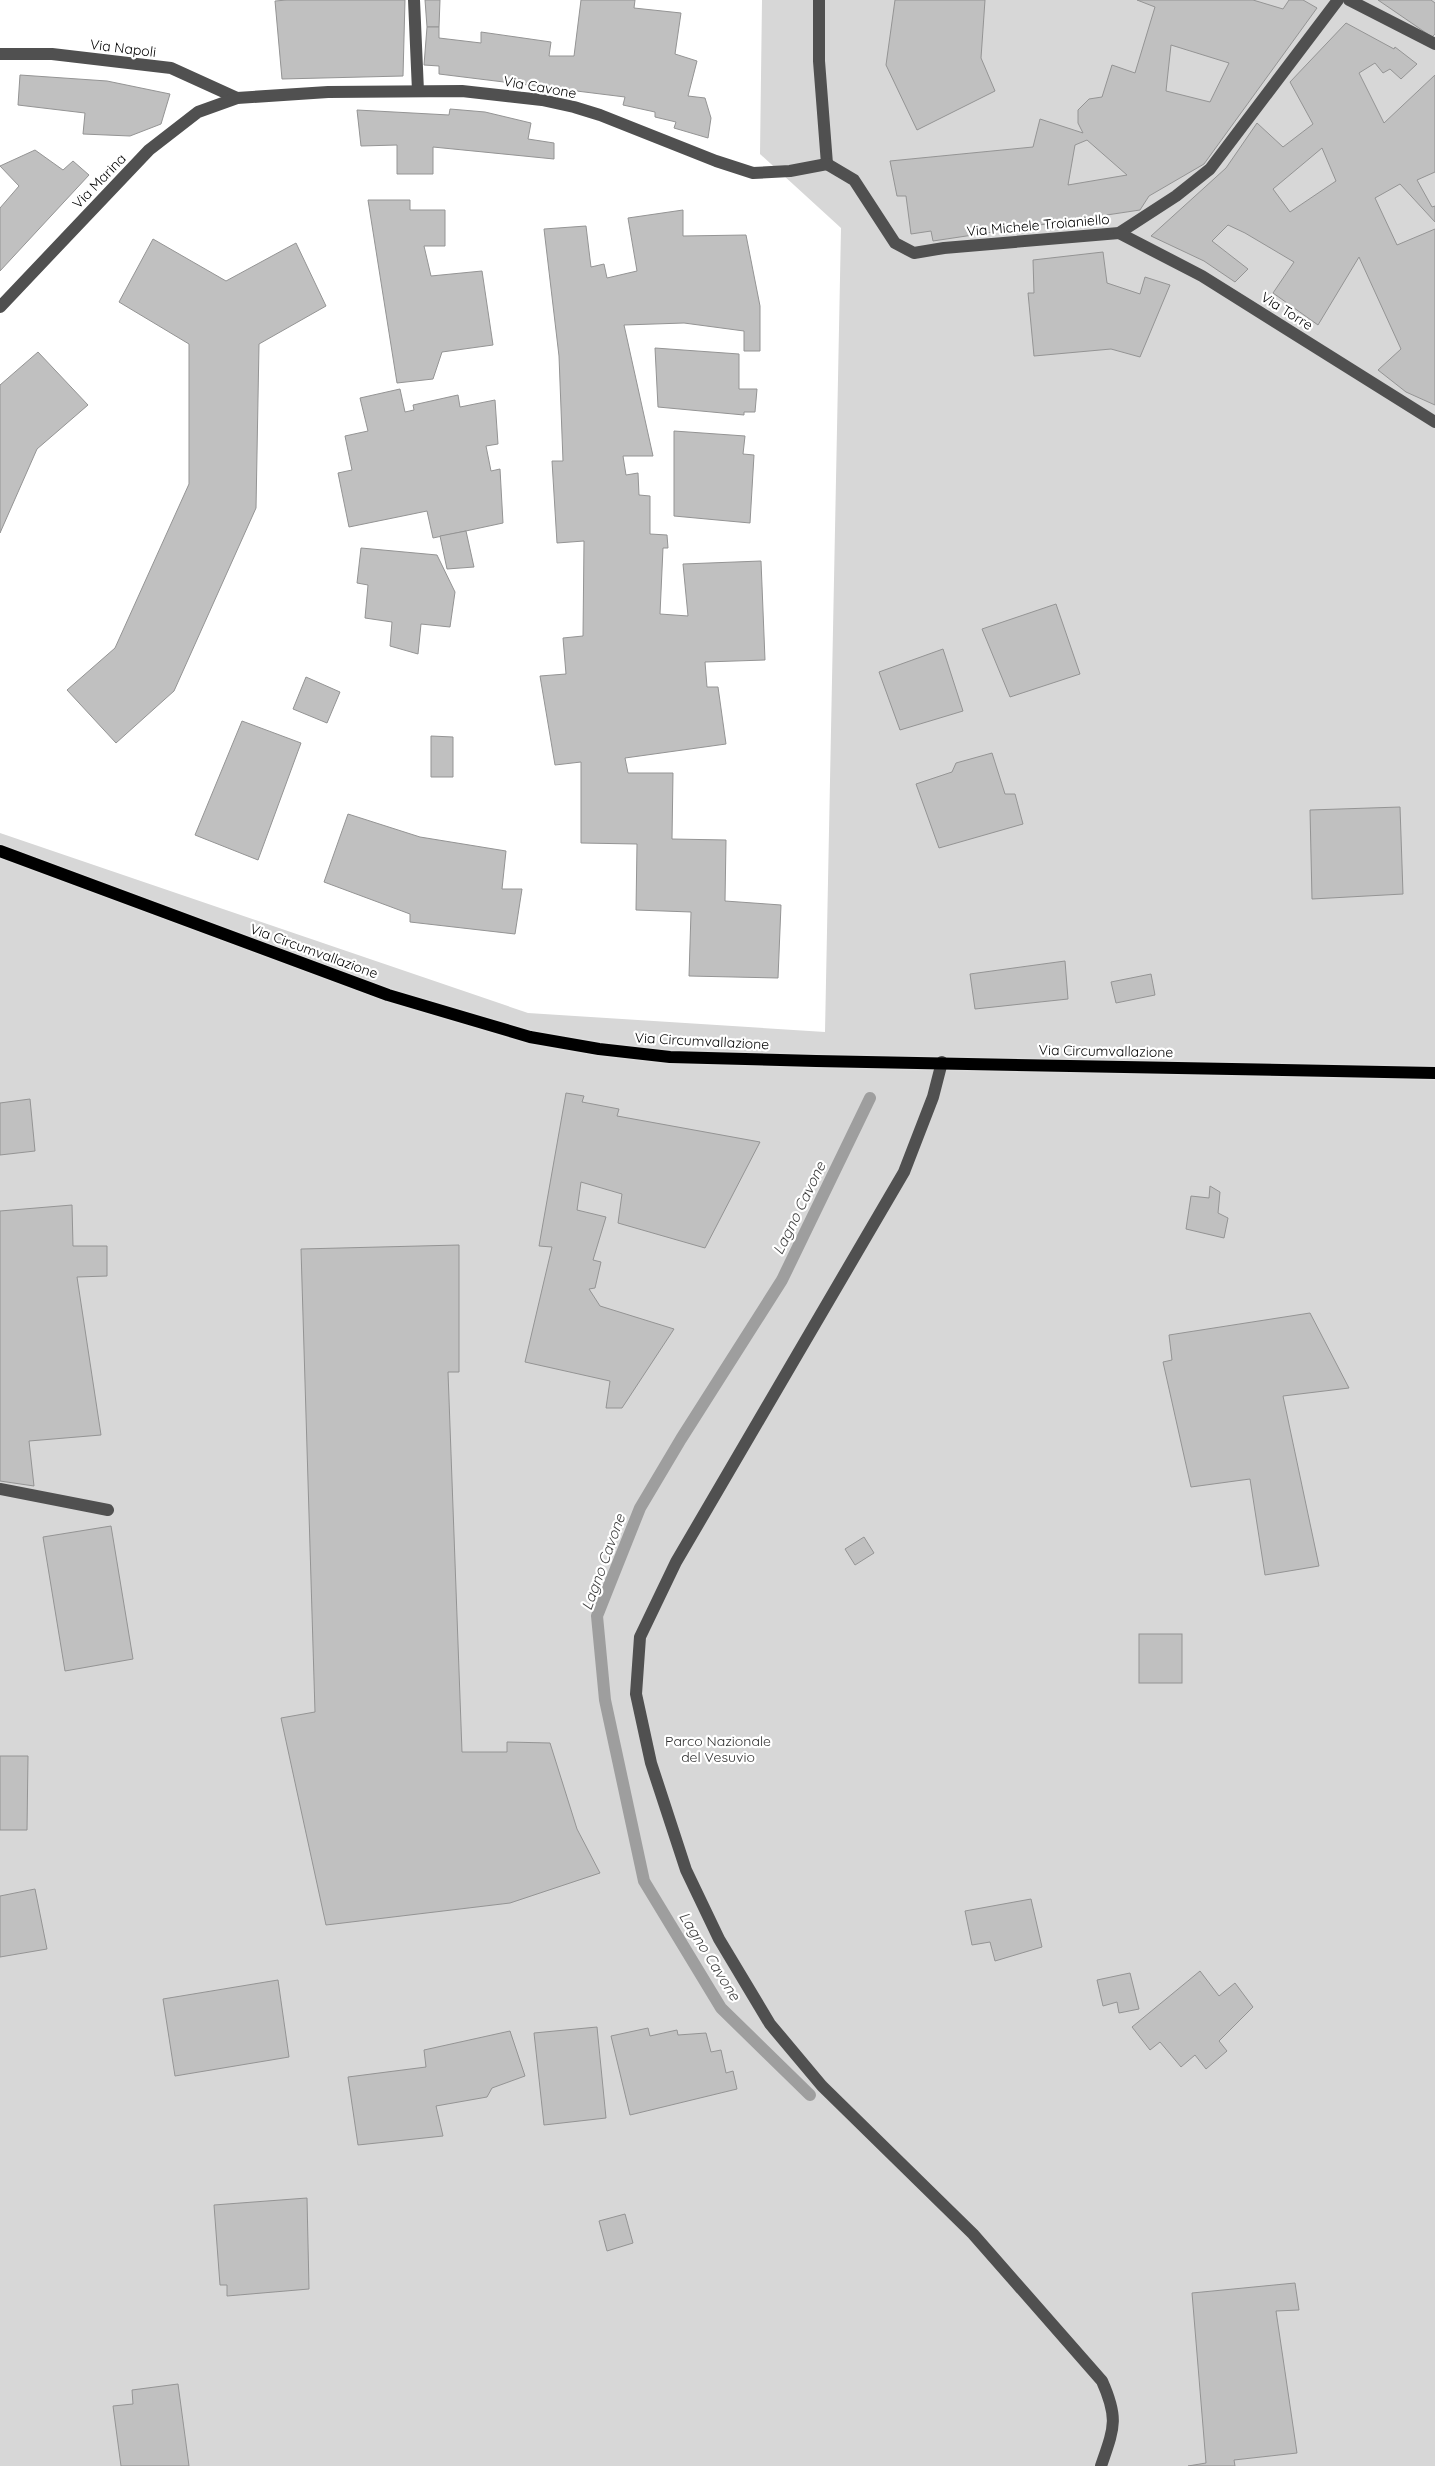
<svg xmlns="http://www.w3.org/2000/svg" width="1435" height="2466" font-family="Quicksand,sans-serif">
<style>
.green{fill:#d7d7d7}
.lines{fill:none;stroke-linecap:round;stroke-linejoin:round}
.stream{stroke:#9e9e9e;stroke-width:12}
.building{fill:#c0c0c0;stroke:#949494;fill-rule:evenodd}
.major-casing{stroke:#dbdbdb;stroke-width:15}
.minor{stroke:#505050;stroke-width:12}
.major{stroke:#000;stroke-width:12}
.labels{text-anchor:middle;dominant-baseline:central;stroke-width:4.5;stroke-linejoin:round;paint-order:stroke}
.street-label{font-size:14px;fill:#000;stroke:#fff}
.park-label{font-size:14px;fill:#2e2e2e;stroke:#fff}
.water-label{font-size:15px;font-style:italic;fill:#3f3f3f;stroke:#fff}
</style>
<rect width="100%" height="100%" fill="#fff"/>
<polygon class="green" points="762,0 1435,0 1435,2466 0,2466 0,833 528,1013 825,1032 841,228 760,154"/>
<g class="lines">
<polyline class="stream" points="810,2095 721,2008 644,1881 605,1700 597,1616 640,1508 681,1439 782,1280 870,1098"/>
</g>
<g class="building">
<polygon points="287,0 405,0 403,76 282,79 275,1"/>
<polygon points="425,0 440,0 439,27 427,27"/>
<polygon points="581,0 635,0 634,8 681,13 675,54 697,61 688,96 705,98 711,118 708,138 674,128 676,122 655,117 655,112 623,105 625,97 439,74 439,66 424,65 427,27 439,27 439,38 481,43 481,32 551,42 549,56 574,56"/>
<polygon points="895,0 985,0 981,58 995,91 917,130 886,65"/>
<path d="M 1137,0 L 1253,0 L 1283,9 L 1289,0 L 1303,0 L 1317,8 L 1204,164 L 1149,196 L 1140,210 L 933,241 L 931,231 L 911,234 L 906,196 L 897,196 L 890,161 L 1033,147 L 1040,119 L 1083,133 L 1078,123 L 1078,110 L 1089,99 L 1102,97 L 1112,65 L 1135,73 L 1155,7 ZM 1171,45 L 1229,63 L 1210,102 L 1166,91 ZM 1087,140 L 1127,175 L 1068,185 L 1075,145 Z"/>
<polygon points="1378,0 1431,0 1435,3 1435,34 1432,37"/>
<path d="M 1346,23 L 1394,49 L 1395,47 L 1417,64 L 1401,79 L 1390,69 L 1383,73 L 1375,63 L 1359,73 L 1384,123 L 1435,75 L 1435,172 L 1417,180 L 1432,207 L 1435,206 L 1435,222 L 1400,184 L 1375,198 L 1397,245 L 1435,229 L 1435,405 L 1406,392 L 1378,370 L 1401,349 L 1359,257 L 1318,325 L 1273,293 L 1294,262 L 1245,233 L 1228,225 L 1212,241 L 1248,269 L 1235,282 L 1204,261 L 1151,236 L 1226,168 L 1257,123 L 1283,147 L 1313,124 L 1290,82 ZM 1322,148 L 1336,181 L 1290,212 L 1273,189 Z"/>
<polygon points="20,75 107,81 170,94 161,124 130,136 83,134 85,113 18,105"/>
<polygon points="450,109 485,112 531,123 528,139 554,143 554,159 433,147 433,174 397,174 397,145 361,146 357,110 449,115"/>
<polygon points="35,150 63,170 73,161 89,175 0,271 0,208 19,186 0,166"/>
<polygon points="368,200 410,200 410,210 445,210 445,246 424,246 431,276 482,271 493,345 442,352 433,379 397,383"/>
<polygon points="683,210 683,236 746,235 760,306 760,351 744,351 744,331 684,323 624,325 653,456 623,456 626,475 638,473 639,495 650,496 650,534 667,535 668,548 663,548 660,614 688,616 683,564 761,561 765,660 705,662 707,687 718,687 726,744 625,758 628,773 673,773 672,839 726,840 725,901 781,905 778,978 689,976 691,912 636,910 637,844 581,843 581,762 555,765 540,676 566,674 563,638 583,636 584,541 557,543 552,461 563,461 559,356 544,229 586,226 591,267 604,264 607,278 637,271 628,218"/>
<polygon points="153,239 226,281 296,243 326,306 259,344 256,508 174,691 116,743 67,690 115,648 189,484 189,344 119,302"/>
<polygon points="1103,252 1107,283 1140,294 1145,277 1170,285 1140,357 1111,349 1034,356 1028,293 1034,293 1033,260"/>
<polygon points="655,348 739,354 739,389 757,389 755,412 744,412 744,415 658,407"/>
<polygon points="38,352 88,405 37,449 0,533 0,385"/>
<polygon points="400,389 405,412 414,410 413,405 458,395 460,407 495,400 498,444 486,446 491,471 500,469 503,523 433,538 427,511 349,527 338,473 352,470 345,436 368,431 360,398"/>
<polygon points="674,431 745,436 743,454 754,455 750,523 674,516"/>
<polygon points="466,531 474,567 447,569 440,536"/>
<polygon points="361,548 437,555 455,592 450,627 421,624 418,654 390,646 392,622 365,618 368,585 357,583"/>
<polygon points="1056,604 1080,674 1010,697 982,629"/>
<polygon points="943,649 963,711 900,730 879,672"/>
<polygon points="306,677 340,692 327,723 293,709"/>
<polygon points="242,721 301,743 258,860 195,835"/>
<polygon points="431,736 453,737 453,777 431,777"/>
<polygon points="992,753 1005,794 1015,794 1023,824 939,848 916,784 952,772 956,763"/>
<polygon points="1400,807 1403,894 1312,899 1310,810"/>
<polygon points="348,814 420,837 506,851 502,889 522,889 515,934 410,922 410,914 324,882"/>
<polygon points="1065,961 1068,999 975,1009 970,974"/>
<polygon points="1151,974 1155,995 1116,1003 1111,982"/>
<polygon points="566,1093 584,1096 582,1102 619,1109 617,1116 760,1142 705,1248 618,1223 622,1194 581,1182 577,1210 606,1217 593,1260 601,1262 595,1288 589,1289 600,1306 674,1329 622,1408 606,1408 610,1381 525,1362 552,1247 539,1246"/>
<polygon points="30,1099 35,1151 0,1155 0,1103"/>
<polygon points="1210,1186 1220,1192 1218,1213 1228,1218 1224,1238 1186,1229 1191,1196 1209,1198"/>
<polygon points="72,1205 73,1246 107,1246 107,1276 77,1277 101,1435 29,1441 34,1486 0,1481 0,1211"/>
<polygon points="459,1245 459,1372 448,1372 462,1752 507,1752 507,1742 550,1743 577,1829 600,1873 510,1903 326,1925 281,1718 315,1712 301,1249"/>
<polygon points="1310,1313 1349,1388 1283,1396 1319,1566 1265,1575 1250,1479 1191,1487 1163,1362 1172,1360 1169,1335"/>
<polygon points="111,1526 133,1659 65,1671 43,1537"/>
<polygon points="864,1537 874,1553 855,1565 845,1549"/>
<rect x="1139" y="1634" width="43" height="49"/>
<polygon points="0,1756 28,1756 27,1830 0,1830"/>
<polygon points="35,1889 47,1949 0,1957 0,1896"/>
<polygon points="1031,1899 1042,1947 995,1961 990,1942 972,1945 965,1911"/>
<polygon points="1200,1971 1219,1996 1235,1983 1253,2007 1219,2041 1227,2051 1206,2069 1195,2055 1181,2067 1160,2042 1150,2050 1132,2027"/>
<polygon points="1130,1973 1139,2009 1119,2013 1117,2002 1103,2006 1097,1980"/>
<polygon points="278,1980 289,2057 175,2076 163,1999"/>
<polygon points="597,2027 606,2118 544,2125 534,2033"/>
<polygon points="648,2028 650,2036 677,2030 678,2035 706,2033 711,2052 721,2050 726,2073 733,2071 737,2089 630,2115 611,2036"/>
<polygon points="510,2031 525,2076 492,2088 487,2097 436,2106 443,2136 358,2145 348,2077 426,2067 424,2050"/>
<polygon points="307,2198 309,2289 227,2296 227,2285 220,2285 214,2205"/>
<polygon points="625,2214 633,2243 607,2251 599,2221"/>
<polygon points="1295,2283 1299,2310 1276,2311 1297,2453 1234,2460 1235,2466 1188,2466 1206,2463 1192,2293"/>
<polygon points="178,2384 189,2466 121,2466 113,2406 133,2404 132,2390"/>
</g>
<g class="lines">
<defs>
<polyline id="major" points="0,851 388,995 530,1037 599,1049 670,1057 816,1061 1435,1073"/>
</defs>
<use href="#major" class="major-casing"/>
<g class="minor">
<polyline points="414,0 418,91"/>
<polyline points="819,0 819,61 827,164"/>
<polyline points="1349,0 1435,44"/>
<polyline points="0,54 52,54 171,68 237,98"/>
<polyline points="827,164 854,180 895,243 914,253 944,248 1119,233 1176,196 1210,169 1338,0"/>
<polyline points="1119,233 1202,276 1435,422"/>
<polyline points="0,307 149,150 198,112 237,98 328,92 462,91 542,100 574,107 600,115 716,161 753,173 790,171 827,164"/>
<path d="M 942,1062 L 933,1097 L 904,1172 L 676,1562 L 640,1637 L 636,1694 L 651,1763 L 686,1870 L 719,1939 L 770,2024 L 822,2086 L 973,2234 L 1102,2381 C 1119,2419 1114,2428 1101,2466"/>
<polyline points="0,1489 108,1510"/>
</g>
<use href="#major" class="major"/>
</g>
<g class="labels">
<g class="street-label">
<text transform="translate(123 48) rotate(7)">Via Napoli</text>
<text transform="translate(540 87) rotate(10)">Via Cavone</text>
<text transform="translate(99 181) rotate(-46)">Via Marina</text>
<text transform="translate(1038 225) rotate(-5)">Via Michele Troianiello</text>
<text transform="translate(1287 311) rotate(32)">Via Torre</text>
<text transform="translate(314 951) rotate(20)">Via Circumvallazione</text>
<text transform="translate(702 1041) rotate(3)">Via Circumvallazione</text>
<text transform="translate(1106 1051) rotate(1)">Via Circumvallazione</text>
</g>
<g class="park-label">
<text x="718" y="1741">Parco Nazionale<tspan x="718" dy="16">del Vesuvio</tspan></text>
</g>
<g class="water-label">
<text transform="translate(799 1208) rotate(-64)">Lagno Cavone</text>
<text transform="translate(603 1562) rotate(-70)">Lagno Cavone</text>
<text transform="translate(710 1956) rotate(58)">Lagno Cavone</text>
</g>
</g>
</svg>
